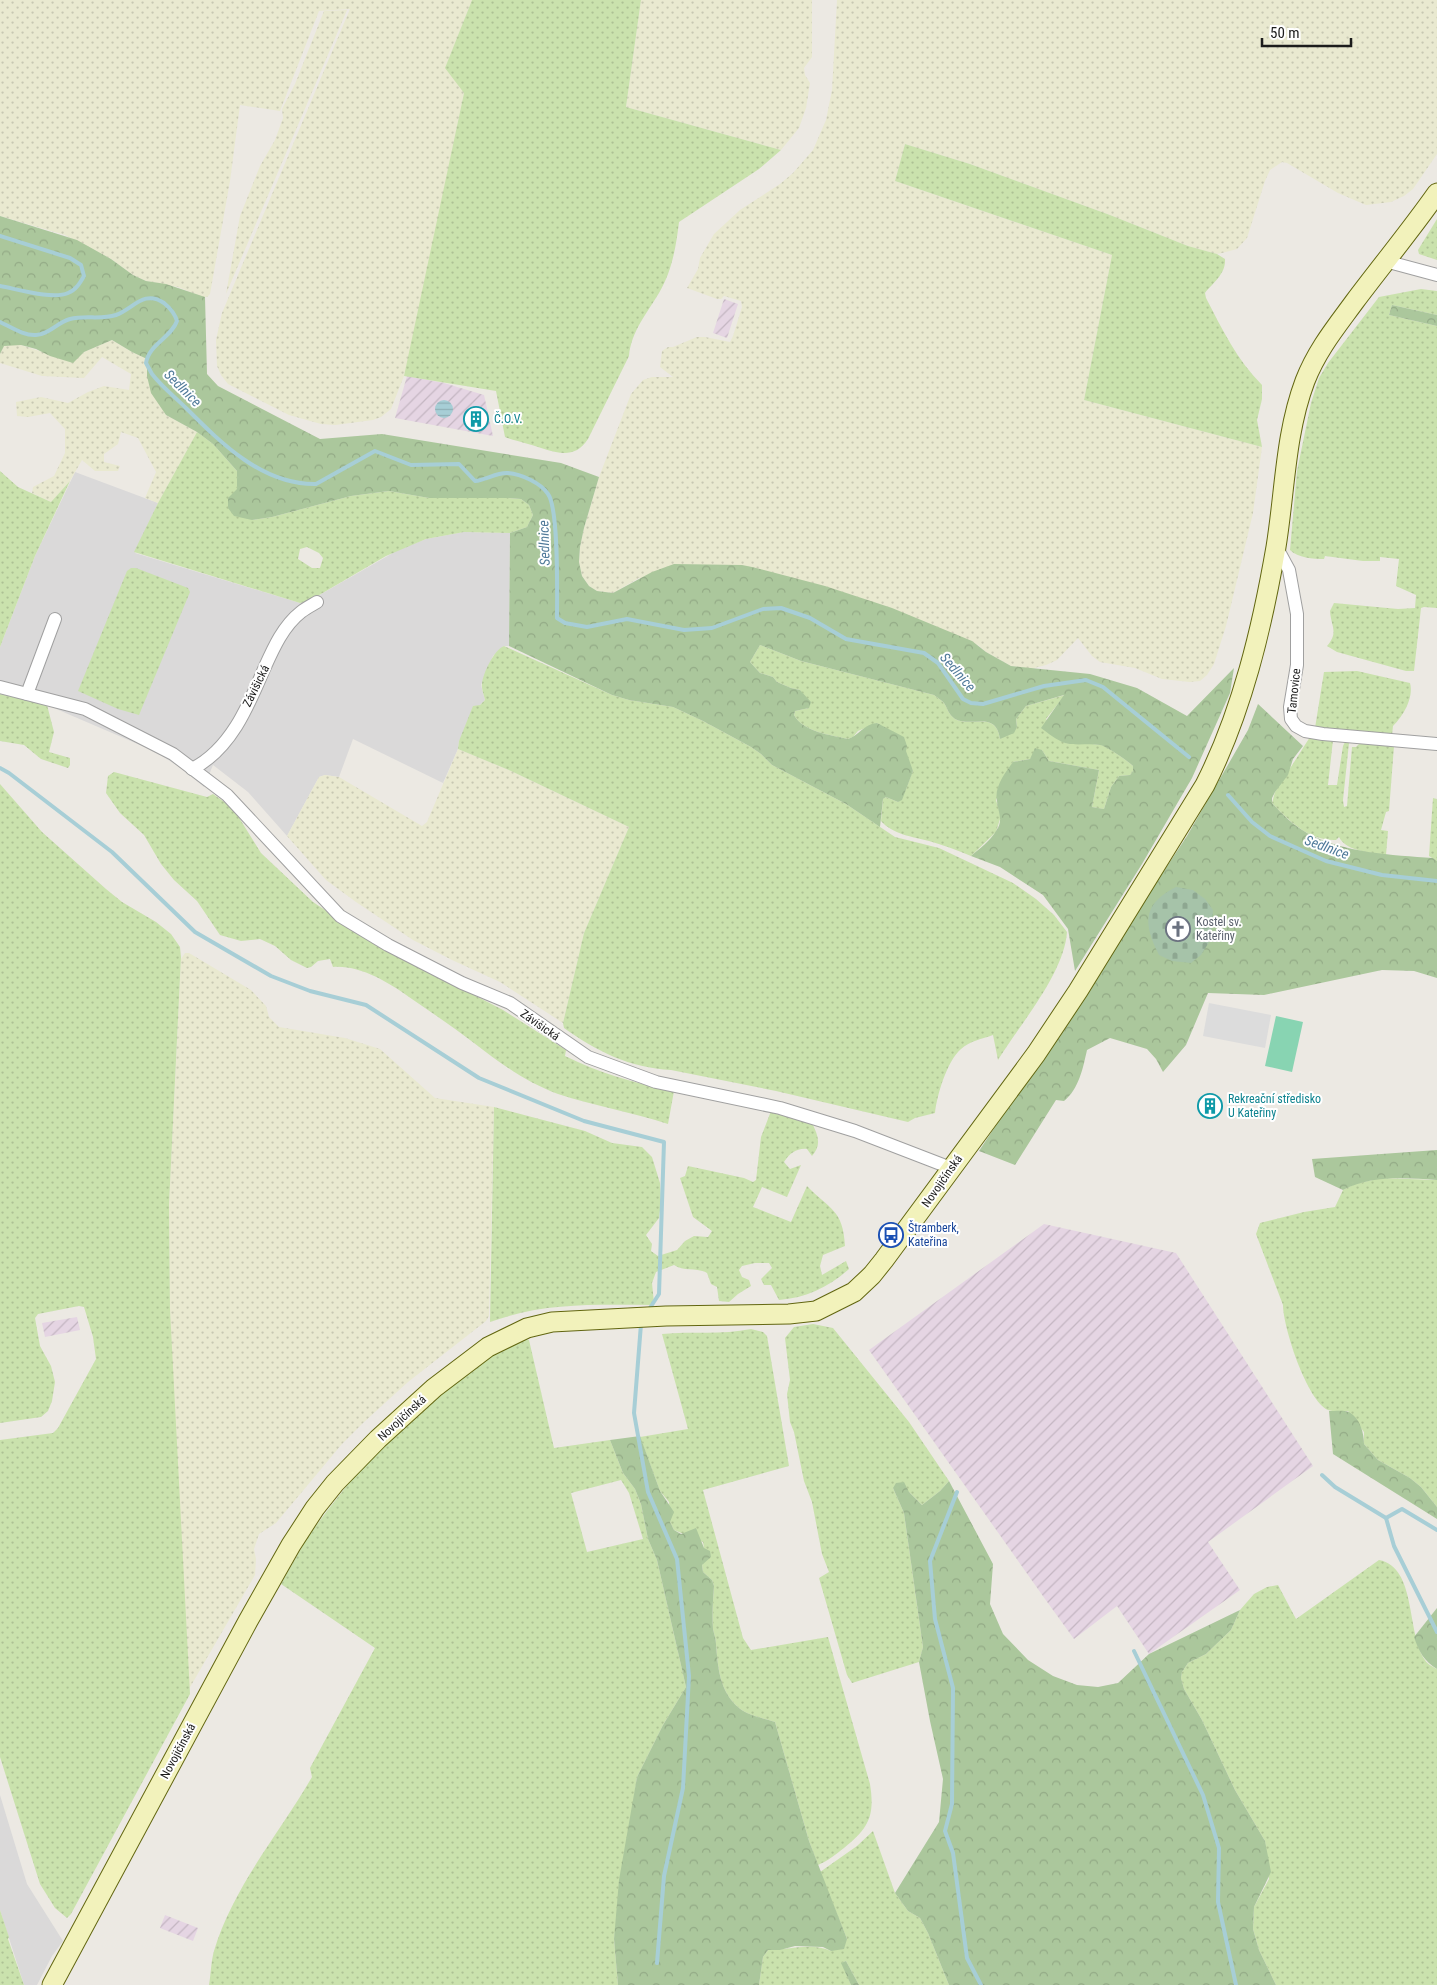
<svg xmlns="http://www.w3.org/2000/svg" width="1437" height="1985" font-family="'Roboto Condensed',sans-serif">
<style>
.residential{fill:#dad9d9}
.industrial{fill:url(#industrial-furrows)}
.farmland{fill:url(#farmland-dots)}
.grass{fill:url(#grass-dots);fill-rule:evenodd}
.forest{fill:url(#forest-crowns)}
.cemetery{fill:url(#cemetery-stones)}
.pitch{fill:#88d4b2}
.parking{fill:#dcdcdc}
.water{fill:url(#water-rules)}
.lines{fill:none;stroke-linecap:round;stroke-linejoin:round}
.stream{stroke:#a7ced6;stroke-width:4}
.street-casing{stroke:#a0a0a0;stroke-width:14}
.secondary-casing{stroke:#626610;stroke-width:21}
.street{stroke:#fff;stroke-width:12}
.secondary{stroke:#f2f2bb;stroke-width:19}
.labels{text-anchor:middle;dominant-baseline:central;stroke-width:4;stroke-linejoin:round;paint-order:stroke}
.culture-label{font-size:12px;fill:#0d838f;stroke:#fff;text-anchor:start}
.street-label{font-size:12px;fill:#1c1c1c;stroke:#fff}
.worship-label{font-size:12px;fill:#5b616d;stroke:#fff;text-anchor:start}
.transit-label{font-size:12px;fill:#164399;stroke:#fff;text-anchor:start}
.water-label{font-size:14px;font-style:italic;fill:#507a9a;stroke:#fff}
</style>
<defs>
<pattern id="industrial-furrows" width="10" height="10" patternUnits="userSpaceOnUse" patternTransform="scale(1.25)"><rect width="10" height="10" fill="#e5d5e3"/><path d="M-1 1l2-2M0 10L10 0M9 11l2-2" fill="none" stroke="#c4b6c2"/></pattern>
<pattern id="farmland-dots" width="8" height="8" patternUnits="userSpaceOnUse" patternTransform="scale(1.25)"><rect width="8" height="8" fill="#e9e9d0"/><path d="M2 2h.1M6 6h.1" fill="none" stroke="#c7c7b2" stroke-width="1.8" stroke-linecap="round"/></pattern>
<pattern id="grass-dots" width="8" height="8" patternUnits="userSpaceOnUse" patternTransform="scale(1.25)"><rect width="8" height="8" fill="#cae2ad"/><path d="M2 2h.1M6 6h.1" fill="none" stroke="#adc194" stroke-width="1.8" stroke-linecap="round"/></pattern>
<pattern id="forest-crowns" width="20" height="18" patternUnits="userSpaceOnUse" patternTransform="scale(1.25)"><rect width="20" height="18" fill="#abc79c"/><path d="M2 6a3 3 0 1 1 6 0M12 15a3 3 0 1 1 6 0" fill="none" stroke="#93aa86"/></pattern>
<pattern id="cemetery-stones" width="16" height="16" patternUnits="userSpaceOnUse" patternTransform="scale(1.25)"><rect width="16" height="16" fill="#a6c3a9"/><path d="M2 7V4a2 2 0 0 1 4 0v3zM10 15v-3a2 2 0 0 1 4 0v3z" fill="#8ea791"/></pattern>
<pattern id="water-rules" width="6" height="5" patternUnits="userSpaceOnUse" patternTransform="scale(1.25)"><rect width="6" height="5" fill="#a7ced6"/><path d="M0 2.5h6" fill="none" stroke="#8fb0b7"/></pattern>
</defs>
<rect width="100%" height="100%" fill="#ece9e3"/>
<g class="residential">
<polygon points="75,472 158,503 135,553 300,603 309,601 398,550 426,539 464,532 510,533 509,646 504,646 493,656 488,667 481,685 485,700 480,705 459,741 458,749 443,783 353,739 339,777 325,775 319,777 287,836 248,792 213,765 204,787 181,768 154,751 47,705 0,694 0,647 35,556"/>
<polygon points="0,1795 27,1884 63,1941 52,1956 37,1985 24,1985 0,1910"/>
</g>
<g class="industrial">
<polygon points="724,299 738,304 727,338 713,333"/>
<polygon points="407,376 444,383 484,395 493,436 395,418"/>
<polygon points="1044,1224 1176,1253 1313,1466 1208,1542 1240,1590 1149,1654 1117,1606 1074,1639 1045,1599 869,1350"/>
<polygon points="77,1317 80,1330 45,1337 42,1323"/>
<polygon points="165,1915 198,1928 193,1941 160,1928"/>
</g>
<g class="farmland">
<polygon points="0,0 472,0 449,58 464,93 414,335 404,376 391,409 381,417 373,420 335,425 321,424 289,415 228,384 221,375 217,366 216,340 222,313 350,9 319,11 280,111 240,105 230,181 210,294 207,297 202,297 178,287 146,281 133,275 111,259 65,235 0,216"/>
<polygon points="641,0 812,0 812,57 804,68 805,75 810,83 806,108 799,128 781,150 626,107"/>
<polygon points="837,0 1437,0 1437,154 1413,189 1404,196 1391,202 1366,205 1338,193 1287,163 1282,162 1270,170 1265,181 1247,238 1237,249 1222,253 1217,254 1188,246 1110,215 970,164 905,144 895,181 1112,255 1084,400 1262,447 1253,513 1226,626 1214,664 1207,675 1200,681 1190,682 1162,679 1135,668 1100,662 1092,656 1078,638 1057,660 1046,665 1030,669 1011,666 986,652 978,645 639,578 613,593 597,591 589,586 582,576 579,563 580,547 584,528 599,477 631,394 643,380 652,377 673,377 660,367 662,351 668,347 673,347 697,337 705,337 730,342 733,336 742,307 741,301 724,296 721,299 717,299 687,288 698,269 700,258 714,234 740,210 780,184 793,173 813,150 826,120 832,90"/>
<polygon points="347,10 226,294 240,216 260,166 275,140 283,118 282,109 295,84 324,11"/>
<polygon points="112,340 132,352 147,359 147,376 166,415 197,432 158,503 145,498 156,472 138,438 121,432 118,444 104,454 104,462 120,466 118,471 95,471 82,460 70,481 51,502 32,493 33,487 54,476 65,453 65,429 50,413 28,417 17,416 16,402 41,397 68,403 88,392 104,386 129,390 131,374 102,357 84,378 42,376 0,363 0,354 4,345 21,345 73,362 84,352"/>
<polygon points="458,749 511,771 629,827 584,933 563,1023 500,982 452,960 413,940 356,902 326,880 287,836 319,777 325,775 339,777 422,826 427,822"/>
<polygon points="185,953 189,953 251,990 266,1006 269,1017 279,1027 345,1038 380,1049 435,1098 494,1107 489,1316 486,1321 408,1382 363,1423 342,1444 276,1523 259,1534 254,1549 256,1559 255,1575 189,1689 174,1413 170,1309 169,1205 181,959"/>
</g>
<g class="grass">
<path d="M 472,0 L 641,0 L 626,107 L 781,150 L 759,169 L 679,222 C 676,247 672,271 659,293 C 647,313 631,332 629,356 L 588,439 C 573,463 550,450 528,444 C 520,441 512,440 505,437 L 496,391 L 404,376 L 464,93 L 445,68 Z"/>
<path d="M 905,144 L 970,164 L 1110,215 L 1188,246 L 1217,254 L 1225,259 C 1226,274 1213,283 1205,293 L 1206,298 C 1222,329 1237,360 1262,385 L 1262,399 L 1257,420 L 1262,447 L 1084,400 L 1112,255 L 895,181 Z"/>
<polygon points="1437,219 1437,260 1419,254 1418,250"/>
<path d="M 1421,289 L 1437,291 L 1437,315 L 1392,305 L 1389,315 L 1437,326 L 1437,608 L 1424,607 L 1421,608 L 1414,671 L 1406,671 L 1337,652 L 1327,646 C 1339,632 1331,627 1330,611 L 1334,603 L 1398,609 L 1415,608 L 1416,595 L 1396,586 L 1399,559 L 1380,557 L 1380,561 L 1363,561 L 1325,556 L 1324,559 C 1313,559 1298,558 1290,550 L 1297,471 L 1311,403 L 1319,378 L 1328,363 L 1379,297 Z"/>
<path d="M 197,432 L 213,444 L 237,471 L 237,489 L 252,520 L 272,517 L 351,496 L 389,491 L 429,498 L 507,498 L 521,499 L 529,505 L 533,515 L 527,527 L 510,533 L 464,532 L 426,539 L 386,556 L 309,601 L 300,603 L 134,552 L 158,503 ZM 307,547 L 319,553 L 323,558 L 320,568 L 312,568 L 298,559 L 300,549 Z"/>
<polygon points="0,471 18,487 51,502 70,481 35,556 0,647"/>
<polygon points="131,568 136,568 188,588 190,592 139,715 118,709 78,691 127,571"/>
<path d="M 760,645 L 801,661 L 934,695 C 937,698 942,700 944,703 C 948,709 948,714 955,719 C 971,728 996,710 1000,739 L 1017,727 L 1016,719 L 1026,706 L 1065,695 L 1046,719 L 1065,743 C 1076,744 1090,743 1101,745 C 1106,746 1128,761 1133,766 L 1133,771 L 1130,775 L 1119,776 L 1111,787 L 1104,809 L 1092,807 L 1099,770 L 1049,761 L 1042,750 L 1030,759 L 1013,762 L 996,800 L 1001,816 L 996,832 L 971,856 C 957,850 943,845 929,841 C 913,837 892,834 881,821 L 883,799 L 886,797 L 898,802 C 906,793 908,782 913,771 L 884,728 L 877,723 L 858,731 L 853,737 L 848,739 C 831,735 803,732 794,715 L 795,711 L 809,708 L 800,690 L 791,688 L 777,682 L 773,677 L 760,673 L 750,662 Z"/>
<path d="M 504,646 L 612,695 L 629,700 L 673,707 L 703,721 L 751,747 L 761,754 L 772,765 L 846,804 L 895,837 L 939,848 L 1013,883 L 1036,899 L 1054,915 L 1067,932 C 1064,974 1020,1024 998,1060 L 993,1035 C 982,1039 970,1041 961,1049 C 947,1061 937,1095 935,1113 L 915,1118 L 908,1122 L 776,1091 L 671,1070 C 630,1068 596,1051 564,1028 L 563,1023 L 584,933 L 629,827 L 511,771 L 458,749 L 459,741 L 473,706 L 480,705 L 485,700 C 484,695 481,688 482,684 C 483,673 494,650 504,646 Z"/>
<path d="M 1357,671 L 1410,683 C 1414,698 1403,716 1393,726 L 1392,735 L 1315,728 L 1324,672 Z"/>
<polygon points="0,694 47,705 54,732 49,752 70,758 70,765 68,768 41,759 24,745 0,741"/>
<path d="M 1310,737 L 1333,740 L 1328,785 L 1337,785 L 1343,746 L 1345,742 L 1349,743 L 1343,800 L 1344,807 L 1347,806 L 1352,747 L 1356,747 L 1360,743 L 1394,746 L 1389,811 L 1386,812 L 1381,830 L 1388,831 L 1386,855 C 1370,852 1347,852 1339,837 L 1336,840 C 1309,841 1289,821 1272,803 L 1275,792 Z"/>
<path d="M 114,772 L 207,797 L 213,794 L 233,808 L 261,853 L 313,902 L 376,944 L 503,1010 L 566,1050 L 565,1056 C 599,1073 637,1084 674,1091 L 668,1124 C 632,1112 594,1106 558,1094 C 527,1083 500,1063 474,1043 C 453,1027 431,1012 409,997 C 388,982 360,965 333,967 L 330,959 L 318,961 L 311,967 L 307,968 L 291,960 L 275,946 L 260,939 L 241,941 L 220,935 L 197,901 L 174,880 L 161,864 L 144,835 L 120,813 L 106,793 L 108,776 Z"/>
<polygon points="0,784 42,832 106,889 122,902 156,922 171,934 180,947 181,957 169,1205 170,1309 190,1694 71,1914 67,1918 55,1908 40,1884 0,1757 0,1440 53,1433 58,1428 96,1359 93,1337 84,1307 79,1306 38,1314 35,1318 40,1346 51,1366 55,1382 52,1401 48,1411 41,1417 0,1423"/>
<polygon points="1433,798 1437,799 1437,861 1429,856"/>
<path d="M 494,1107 L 585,1131 L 612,1143 L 642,1147 L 652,1157 L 660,1183 L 661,1203 L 659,1218 L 646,1235 L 652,1244 L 651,1251 L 658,1256 L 677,1250 L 685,1241 L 694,1236 L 708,1237 L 712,1231 L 693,1217 L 680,1178 L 685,1176 L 688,1166 L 744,1178 L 753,1182 L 756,1180 L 761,1137 L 771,1111 L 812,1123 C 818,1135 822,1145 812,1156 L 807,1149 C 797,1148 790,1153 784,1162 L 790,1169 L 801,1165 L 787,1197 L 762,1187 L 753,1207 L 791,1222 L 807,1186 C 830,1210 843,1209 845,1246 L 823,1255 L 820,1266 L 822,1275 L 846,1261 L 849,1269 C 829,1287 806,1298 779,1300 L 771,1285 L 764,1285 L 761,1279 L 772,1268 L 769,1263 L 755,1263 L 742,1266 L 739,1270 L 742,1277 L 749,1280 L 751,1286 L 738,1294 L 729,1302 L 719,1301 L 717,1287 L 711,1284 L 707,1273 C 697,1267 684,1272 674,1265 L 656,1272 L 652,1283 L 654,1303 L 653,1305 C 595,1305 545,1302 490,1322 Z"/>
<path d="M 1381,1178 L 1437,1180 L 1437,1507 L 1421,1487 L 1410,1478 L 1378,1460 L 1364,1444 L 1364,1432 L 1348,1411 C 1342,1411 1333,1412 1328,1410 C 1307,1401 1283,1327 1283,1305 L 1256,1234 L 1260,1223 L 1304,1212 L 1335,1207 L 1343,1190 L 1355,1184 Z"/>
<polygon points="813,1324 833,1328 909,1422 949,1481 940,1491 922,1505 909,1492 893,1488 904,1513 923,1647 919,1662 852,1683 847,1675 819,1578 829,1572 822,1554 812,1502 804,1481 794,1432 790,1422 787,1394 790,1380 785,1338 794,1327"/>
<path d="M 751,1329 L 763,1332 L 767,1336 L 789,1466 L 703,1490 L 743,1638 L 751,1650 L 828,1637 L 870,1784 C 875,1816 869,1828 844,1848 C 836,1854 828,1861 818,1865 L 809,1841 L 775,1722 C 763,1718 749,1716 739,1708 C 719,1691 718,1667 716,1644 C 716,1639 714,1634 713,1629 C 712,1614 713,1600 714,1586 L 712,1580 L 703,1572 L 702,1565 L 706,1559 L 703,1542 L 674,1530 L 670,1522 L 669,1502 L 660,1491 L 640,1437 L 688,1429 L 662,1334 C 692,1331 722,1335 751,1329 Z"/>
<path d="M 524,1339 L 529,1340 L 554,1448 L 610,1440 L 623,1473 L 635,1489 L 641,1504 L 648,1539 L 657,1560 L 686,1687 L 663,1725 L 637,1777 L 614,1939 L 618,1985 L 209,1985 C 211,1974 211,1961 214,1951 C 233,1887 279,1834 312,1777 L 310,1768 L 375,1648 L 281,1584 L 307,1538 L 327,1511 L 356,1474 L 386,1443 L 478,1363 L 497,1351 ZM 621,1480 L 629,1493 L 643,1539 L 587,1552 L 571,1493 Z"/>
<path d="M 1379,1560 C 1417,1567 1406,1632 1425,1660 C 1427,1664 1433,1667 1437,1669 L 1437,1985 L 1276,1985 L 1259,1950 L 1253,1929 L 1254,1907 L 1269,1879 L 1265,1841 L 1235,1790 L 1202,1720 L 1184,1689 L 1181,1678 L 1182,1672 L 1188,1663 L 1206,1654 L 1231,1630 L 1240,1610 L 1254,1594 L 1267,1587 L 1278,1585 L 1296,1619 Z"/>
<path d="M 873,1831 L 895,1893 L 908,1911 L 920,1918 L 928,1933 L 949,1985 L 859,1985 L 846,1961 L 842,1963 L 851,1985 L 759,1985 L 763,1957 L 768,1950 C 788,1950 812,1942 831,1951 L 847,1939 L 820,1872 L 857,1846 Z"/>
<polygon points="0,1910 9,1937 8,1939 24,1985 0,1985"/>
</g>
<g class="forest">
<path d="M 0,216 L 77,240 L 111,259 L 133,275 L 146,281 L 166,284 L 205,297 L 207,374 L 218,386 L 320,439 L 382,434 L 561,463 L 599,477 L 584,528 L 580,547 L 579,562 L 582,576 L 589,586 L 597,591 L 613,593 L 652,572 L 674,564 L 742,565 L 752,567 L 825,586 L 892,608 L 972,641 L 986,652 L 1011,666 L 1090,674 L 1137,688 L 1187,716 L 1234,668 L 1230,693 L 1192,778 L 1142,864 L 1075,971 L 1068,929 L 1043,895 L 1000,867 L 971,856 C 979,849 990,841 996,831 C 1004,820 998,813 997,801 C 994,787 1005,773 1013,762 L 1030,759 L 1035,748 L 1042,750 L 1049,761 L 1099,770 L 1092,807 L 1104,809 L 1111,787 L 1119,776 L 1130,775 L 1133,771 L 1133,766 C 1128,761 1106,746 1100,745 C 1089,743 1076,746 1065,743 C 1056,740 1048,733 1041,728 L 1064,695 L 1026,706 L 1016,719 L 1017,727 L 1014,733 L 1000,739 C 996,710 972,728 955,719 C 948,714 948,709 944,703 C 942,700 937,698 934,695 L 801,661 L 760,645 L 750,662 L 760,673 L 773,677 L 777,682 L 791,688 L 800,690 L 811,702 L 809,708 L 795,711 L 794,715 C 803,732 831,735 848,739 C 858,736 864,724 877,723 L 904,737 L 907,746 L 906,751 L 913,771 L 902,800 L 898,802 L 886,797 L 883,799 L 880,827 L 846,804 L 772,765 L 761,754 L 751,747 L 703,721 L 673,707 L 629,700 L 612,695 L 509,646 L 510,533 L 527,527 L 533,515 L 529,505 L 521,499 L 507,498 L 429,498 L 389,491 L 351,496 L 272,517 L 252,520 L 234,516 L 228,508 L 228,498 L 237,489 L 237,471 L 213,444 L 197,432 L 166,415 L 151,393 L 147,376 L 147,359 L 132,352 L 112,340 L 84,352 L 73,363 L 50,356 L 36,349 L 21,345 L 4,346 L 0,354 Z"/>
<polygon points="1392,305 1437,315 1437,326 1389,315"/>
<path d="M 1258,704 L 1303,746 L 1293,759 L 1288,775 L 1275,792 L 1272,798 L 1272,803 C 1282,814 1293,825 1307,833 C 1344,853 1392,855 1433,858 L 1437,861 L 1437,978 L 1414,971 L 1382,970 L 1264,995 L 1208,993 L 1186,1045 L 1163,1072 L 1156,1059 L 1147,1049 L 1110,1038 L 1087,1050 C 1083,1068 1079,1089 1064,1101 L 1056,1100 L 1015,1165 L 979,1151 L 1187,836 L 1248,730 Z"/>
<path d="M 1437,1150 L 1437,1180 C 1405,1178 1372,1175 1343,1190 L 1315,1177 L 1312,1159 Z"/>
<path d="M 1329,1411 C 1335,1411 1344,1410 1349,1412 C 1360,1418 1364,1433 1364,1444 L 1378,1460 L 1410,1478 L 1421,1487 L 1437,1507 L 1437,1519 L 1333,1454 Z"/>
<path d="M 640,1436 L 660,1491 L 674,1512 L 670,1522 L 674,1530 L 681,1534 L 696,1528 L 704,1548 L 710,1551 L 711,1557 L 702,1565 L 703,1572 L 712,1580 L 714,1586 C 713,1600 712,1614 713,1629 C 714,1634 716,1639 716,1644 C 718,1667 719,1691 739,1708 C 749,1716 763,1718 775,1722 L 809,1841 L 847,1939 L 844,1949 L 831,1951 L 823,1947 L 795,1946 L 780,1950 L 768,1950 L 763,1957 L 759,1985 L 618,1985 L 614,1939 L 619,1880 L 637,1777 L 663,1725 L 686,1687 L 657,1560 L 648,1539 L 641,1504 L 635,1489 L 623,1473 L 610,1440 Z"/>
<polygon points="949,1481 993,1564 990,1604 1003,1634 1028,1660 1053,1676 1077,1685 1098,1687 1118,1683 1149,1654 1240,1610 1231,1630 1206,1654 1188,1663 1182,1672 1181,1678 1184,1689 1202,1720 1235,1790 1265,1841 1271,1872 1254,1907 1253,1929 1259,1950 1276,1985 949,1985 928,1933 920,1918 908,1911 895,1893 939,1822 943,1779 930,1721 919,1662 923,1647 904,1513 893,1488 896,1483 904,1482 909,1492 922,1505 940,1491"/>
<path d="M 1437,1608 L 1437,1669 C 1424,1661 1419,1652 1414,1637 Z"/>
<polygon points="846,1961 859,1985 851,1985 841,1963"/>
</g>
<path class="cemetery" d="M 1176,887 L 1193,890 L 1205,899 L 1213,910 L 1211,939 L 1201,955 L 1191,963 L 1172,961 L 1159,955 C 1143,924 1142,904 1176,887 Z"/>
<polygon class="pitch" points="1276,1016 1303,1022 1292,1072 1265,1066"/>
<polygon class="parking" points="1209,1003 1271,1015 1265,1048 1203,1036"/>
<circle class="water" cx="444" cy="409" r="9"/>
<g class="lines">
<g class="stream">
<path d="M 0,236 L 70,258 L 81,265 L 84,276 C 80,283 76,290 68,293 C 53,300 17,289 0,286"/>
<path d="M 0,322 C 11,327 24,336 36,335 C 48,335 58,322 70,319 C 85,315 101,320 116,315 C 133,309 144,289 164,303 C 170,308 175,314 177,321 C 171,338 149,344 146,363 L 152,374 C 162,387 176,398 187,409 C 222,444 263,485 316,484 L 375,451 L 411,465 L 459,464 L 475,481 C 486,480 497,472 508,473 C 521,474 541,483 548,494 C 559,509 557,596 557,618 L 565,623 L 587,627 L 627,619 L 684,630 L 712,628 L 763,609 L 781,608 L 810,618 L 846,639 L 924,653 L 938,663 L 963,699 L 971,703 L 983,704 L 1044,686 L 1086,680 L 1103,687 L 1189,757"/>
<polyline points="0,768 9,773 112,852 195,932 271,976 310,991 366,1005 479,1078 584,1121 664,1142 659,1294 648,1311"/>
<polyline points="1228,795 1252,822 1270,836 1326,861 1382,875 1437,881"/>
<polyline points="641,1324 634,1413 648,1492 677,1559 689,1676 683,1788 664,1876 657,1963"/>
<polyline points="1322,1475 1335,1487 1386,1518 1394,1546 1437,1632"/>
<polyline points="957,1492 930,1561 935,1619 953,1688 952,1804 945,1831 953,1853 967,1958 981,1985"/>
<polyline points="1386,1518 1402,1509 1437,1530"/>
<polyline points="1134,1651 1203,1795 1219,1848 1218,1902 1236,1985"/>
</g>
<defs>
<g id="street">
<polyline points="1385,261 1437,275"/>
<polyline points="1276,546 1289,570 1297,614 1297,665 1290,707 1291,719 1296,726 1305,731 1323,734 1437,744"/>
<polyline points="0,687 85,709 173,754 227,795 340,916 388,945 462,983 510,1003 588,1057 656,1082 780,1108 855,1131 951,1168"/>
<polyline points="27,694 55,619"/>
<path d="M 192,769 C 230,750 248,707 264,669 C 273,649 283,626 301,612 C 306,608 312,605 317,602"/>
</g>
<path id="secondary" d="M 52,1985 L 248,1621 L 291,1545 L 315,1508 L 335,1483 L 378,1439 L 434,1388 L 488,1347 L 527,1328 L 552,1322 L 666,1316 L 789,1314 L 816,1311 L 854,1292 L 872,1275 L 884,1260 L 1036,1054 L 1078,991 L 1205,785 C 1242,712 1262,628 1276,547 C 1285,492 1285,434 1305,381 C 1317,350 1336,327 1355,301 C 1382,265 1411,230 1437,193"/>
</defs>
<use href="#street" class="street-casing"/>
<use href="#secondary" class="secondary-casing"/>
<use href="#street" class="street"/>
<use href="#secondary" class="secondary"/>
</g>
<defs>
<symbol id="building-ring" viewBox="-11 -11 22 22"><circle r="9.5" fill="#fff" stroke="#0f9aa8" stroke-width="1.5"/><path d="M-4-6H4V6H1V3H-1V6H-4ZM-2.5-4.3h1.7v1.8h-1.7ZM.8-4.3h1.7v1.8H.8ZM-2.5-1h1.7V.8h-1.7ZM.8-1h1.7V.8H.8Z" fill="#0f9aa8"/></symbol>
<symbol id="church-ring" viewBox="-11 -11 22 22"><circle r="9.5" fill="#fff" stroke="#6b7280" stroke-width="1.5"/><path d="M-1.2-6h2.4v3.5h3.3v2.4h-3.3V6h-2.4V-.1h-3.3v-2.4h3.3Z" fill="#6b7280"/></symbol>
<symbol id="bus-ring" viewBox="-11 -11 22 22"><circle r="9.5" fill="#fff" stroke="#1a4fb4" stroke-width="1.5"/><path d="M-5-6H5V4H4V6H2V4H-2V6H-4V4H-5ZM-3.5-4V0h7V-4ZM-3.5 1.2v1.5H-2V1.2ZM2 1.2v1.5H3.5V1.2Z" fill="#1a4fb4"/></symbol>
</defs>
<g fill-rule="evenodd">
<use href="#building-ring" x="462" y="405" width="28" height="28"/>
<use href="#church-ring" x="1164" y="915" width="28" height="28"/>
<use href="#building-ring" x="1196" y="1092" width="28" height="28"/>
<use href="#bus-ring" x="877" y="1221" width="28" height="28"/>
</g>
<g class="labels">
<g class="culture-label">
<text x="494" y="419">Č.O.V.</text>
<text x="1228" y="1099">Rekreační středisko<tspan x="1228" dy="14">U Kateřiny</tspan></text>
</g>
<g class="street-label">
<text transform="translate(256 686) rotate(-64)">Závišická</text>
<text transform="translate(1294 691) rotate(-84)">Tamovice</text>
<text transform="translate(540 1025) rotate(35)">Závišická</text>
<text transform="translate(942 1181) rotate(-55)">Novojičínská</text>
<text transform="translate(402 1418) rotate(-43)">Novojičínská</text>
<text transform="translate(178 1751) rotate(-62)">Novojičínská</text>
</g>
<g class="worship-label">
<text x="1196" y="922">Kostel sv.<tspan x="1196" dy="14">Kateřiny</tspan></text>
</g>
<g class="transit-label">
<text x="908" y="1228">Štramberk,<tspan x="908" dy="14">Kateřina</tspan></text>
</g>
<g class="water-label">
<text transform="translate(183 388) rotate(45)">Sedlnice</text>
<text transform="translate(544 543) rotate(-92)">Sedlnice</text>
<text transform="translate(958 672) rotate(49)">Sedlnice</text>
<text transform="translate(1327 847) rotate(20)">Sedlnice</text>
</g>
</g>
<path d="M1262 38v8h89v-8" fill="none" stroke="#1c1c1c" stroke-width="2.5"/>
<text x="1270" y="38" font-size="15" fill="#1c1c1c" stroke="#ffffff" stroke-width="4" paint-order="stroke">50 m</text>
</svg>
